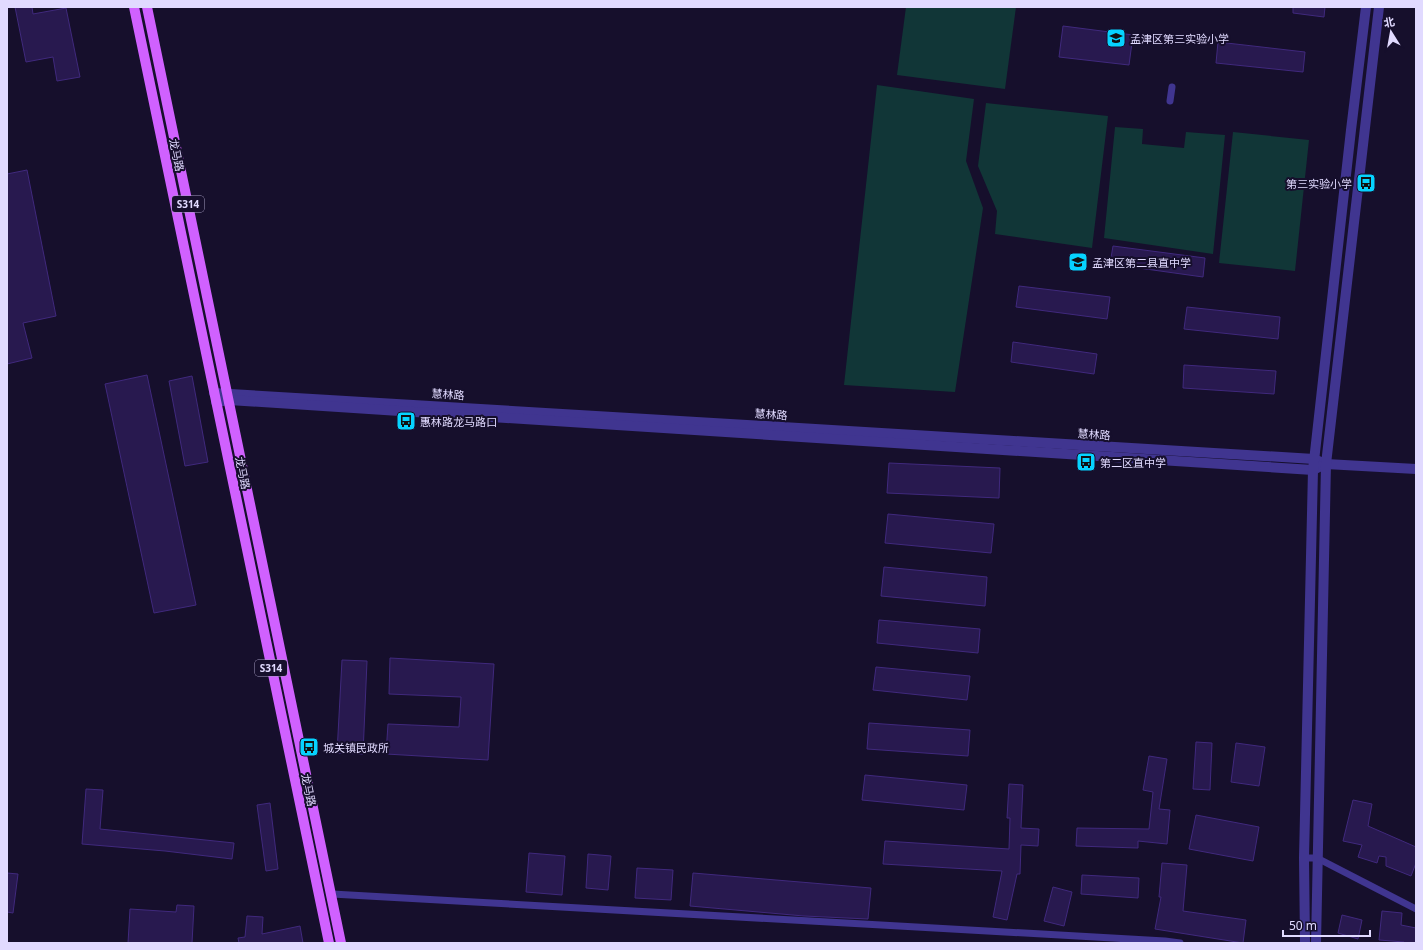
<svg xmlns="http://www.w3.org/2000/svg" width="1423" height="950" font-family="'Noto Sans','Noto Sans SC',sans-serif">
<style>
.green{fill:#113637}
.building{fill:#28194f;stroke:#40297d}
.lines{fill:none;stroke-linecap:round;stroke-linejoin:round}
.service{stroke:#403590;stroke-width:7}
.minor{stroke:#403590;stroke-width:10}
.tertiary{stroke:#403590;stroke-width:10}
.primary{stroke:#d061ff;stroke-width:10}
.labels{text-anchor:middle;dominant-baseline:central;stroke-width:4;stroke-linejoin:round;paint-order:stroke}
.shield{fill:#160f2c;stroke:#a49dc0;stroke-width:1}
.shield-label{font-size:10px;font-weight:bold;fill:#e1daff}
.poi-label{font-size:11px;fill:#e1daff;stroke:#160f2c;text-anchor:start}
.street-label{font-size:11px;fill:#e1daff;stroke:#160f2c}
</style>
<rect width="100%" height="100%" fill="#160f2c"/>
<g class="green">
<polygon points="906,7 1016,7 1005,89 897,75"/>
<polygon points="877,85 974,99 966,161 983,208 955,392 844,385"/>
<polygon points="986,103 1108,116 1092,248 995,234 997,211 978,166"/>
<polygon points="1115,127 1143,129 1142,144 1184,148 1186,132 1225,135 1213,254 1104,238"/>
<polygon points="1233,132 1309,140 1295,271 1219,263"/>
</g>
<g class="building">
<polygon points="15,7 32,7 33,14 66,8 80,77 57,81 53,57 26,62"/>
<polygon points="1293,7 1325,7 1324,17 1293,13"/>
<polygon points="1063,26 1133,35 1129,65 1059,57"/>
<polygon points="1218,42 1305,52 1303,72 1216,63"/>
<polygon points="27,170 56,316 23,323 32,358 7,364 7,174"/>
<polygon points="1113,246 1205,258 1203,277 1110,264"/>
<polygon points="1019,286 1110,297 1107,319 1016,307"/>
<polygon points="1187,307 1280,317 1278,339 1184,329"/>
<polygon points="1013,342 1097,354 1094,374 1011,362"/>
<polygon points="1184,365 1276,371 1274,394 1183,388"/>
<polygon points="147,375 196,605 154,613 105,384"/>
<polygon points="192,376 208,462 185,466 169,381"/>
<polygon points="889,463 1000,468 999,498 887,493"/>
<polygon points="888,514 994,524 991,553 885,543"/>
<polygon points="884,567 987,577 985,606 881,596"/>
<polygon points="879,620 980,629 978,653 877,643"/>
<polygon points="390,658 494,664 488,760 386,754 388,724 459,727 461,697 389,694"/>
<polygon points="342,660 367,661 363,754 337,753"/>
<polygon points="876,667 970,676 967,700 873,690"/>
<polygon points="869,723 970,730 968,756 867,749"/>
<polygon points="1196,742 1212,743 1210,790 1193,789"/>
<polygon points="1236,743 1265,747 1259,786 1231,782"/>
<polygon points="1149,756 1167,759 1159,809 1170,810 1167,844 1138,841 1138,848 1076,846 1077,828 1149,829 1153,792 1143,790"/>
<polygon points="865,775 967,785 964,810 862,800"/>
<polygon points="1009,784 1023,785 1021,828 1039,829 1038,846 1021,845 1020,874 1017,874 1007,920 993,917 1002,871 883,864 885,841 1009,849 1010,818 1007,818"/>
<polygon points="86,789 103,790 100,829 234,843 232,859 165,851 82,844"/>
<polygon points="1353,800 1372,804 1368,826 1416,847 1416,863 1411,876 1386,866 1386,857 1379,856 1377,863 1358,857 1362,845 1343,841"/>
<polygon points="270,803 278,869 266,871 257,805"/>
<polygon points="1196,815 1259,827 1253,861 1189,849"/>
<polygon points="529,853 565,856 562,895 526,892"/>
<polygon points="588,854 611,856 608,890 586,888"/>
<polygon points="1162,863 1187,865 1183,911 1246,920 1243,943 1155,929 1161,897 1159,897"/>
<polygon points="637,868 673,870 671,900 635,898"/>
<polygon points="7,873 18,874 13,913 7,912"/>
<polygon points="693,873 871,888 868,919 804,916 690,906"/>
<polygon points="1082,875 1139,878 1138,898 1081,894"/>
<polygon points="1053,887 1072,892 1064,926 1044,921"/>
<polygon points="177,905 194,906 192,943 128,943 130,909 176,912"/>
<polygon points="1382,911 1402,913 1401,925 1416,928 1416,943 1403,943 1404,942 1379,940"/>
<polygon points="1342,915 1362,920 1358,939 1338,933"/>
<polygon points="247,916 263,917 262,934 300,926 303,943 239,943 238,938 245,937"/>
</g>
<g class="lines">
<g class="service">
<polyline points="1170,101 1172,87"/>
<polyline points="1304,858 1317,858 1416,909"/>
<polyline points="332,894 1165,941 1180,943"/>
</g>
<g class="minor">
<polyline points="214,393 1314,459 1326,464 1416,469"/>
<polyline points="216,402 229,400 1313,470 1321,466"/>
</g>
<g class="tertiary">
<polyline points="1305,943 1304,858 1313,470 1351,130 1366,7"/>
<polyline points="1316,943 1326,464 1379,7"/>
</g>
<g class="primary">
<polyline points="134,7 329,943"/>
<polyline points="147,7 341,943"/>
</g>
</g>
<defs>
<symbol id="school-square" viewBox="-11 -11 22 22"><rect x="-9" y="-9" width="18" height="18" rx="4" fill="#06d3ff" stroke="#160f2c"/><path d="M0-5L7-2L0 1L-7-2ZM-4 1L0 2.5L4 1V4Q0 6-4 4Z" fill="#111"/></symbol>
<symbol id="bus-square" viewBox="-11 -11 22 22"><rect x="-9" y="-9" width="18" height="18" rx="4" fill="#06d3ff" stroke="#160f2c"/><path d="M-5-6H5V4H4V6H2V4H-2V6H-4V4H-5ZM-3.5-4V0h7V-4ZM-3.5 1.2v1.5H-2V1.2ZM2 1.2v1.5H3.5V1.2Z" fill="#111"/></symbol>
</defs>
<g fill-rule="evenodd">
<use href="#school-square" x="1105" y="27" width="22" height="22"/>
<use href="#bus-square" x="1355" y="172" width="22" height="22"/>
<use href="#school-square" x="1067" y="251" width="22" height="22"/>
<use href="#bus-square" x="395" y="410" width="22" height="22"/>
<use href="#bus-square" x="1075" y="451" width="22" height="22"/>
<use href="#bus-square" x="298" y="736" width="22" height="22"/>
</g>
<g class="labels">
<g class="shield">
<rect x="172" y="196" width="32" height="16" rx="3"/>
<rect x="255" y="660" width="32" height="16" rx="3"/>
</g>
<g class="shield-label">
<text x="188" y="204">S314</text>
<text x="271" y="668">S314</text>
</g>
<g class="poi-label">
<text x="1130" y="38">孟津区第三实验小学</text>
<text x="1352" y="183" text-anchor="end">第三实验小学</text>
<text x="1092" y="262">孟津区第二县直中学</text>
<text x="420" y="421">惠林路龙马路口</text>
<text x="1100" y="462">第二区直中学</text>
<text x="323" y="747">城关镇民政所</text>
</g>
<g class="street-label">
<text transform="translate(177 155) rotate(78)">龙马路</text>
<text transform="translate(448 394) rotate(4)">慧林路</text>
<text transform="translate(771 414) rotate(4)">慧林路</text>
<text transform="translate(1094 434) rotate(4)">慧林路</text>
<text transform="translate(243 473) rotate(78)">龙马路</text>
<text transform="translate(309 790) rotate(78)">龙马路</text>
</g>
</g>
<rect width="1423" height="950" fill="none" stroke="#e1daff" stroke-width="16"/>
<g transform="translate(1391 32) rotate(349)" stroke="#160f2c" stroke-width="3" paint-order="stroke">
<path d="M0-3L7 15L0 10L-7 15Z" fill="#e1daff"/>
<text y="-6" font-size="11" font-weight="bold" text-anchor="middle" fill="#e1daff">北</text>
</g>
<path d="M1283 930v6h87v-6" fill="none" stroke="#e1daff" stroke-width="2"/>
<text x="1289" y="930" font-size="12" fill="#e1daff" stroke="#160f2c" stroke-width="3" paint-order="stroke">50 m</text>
</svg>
